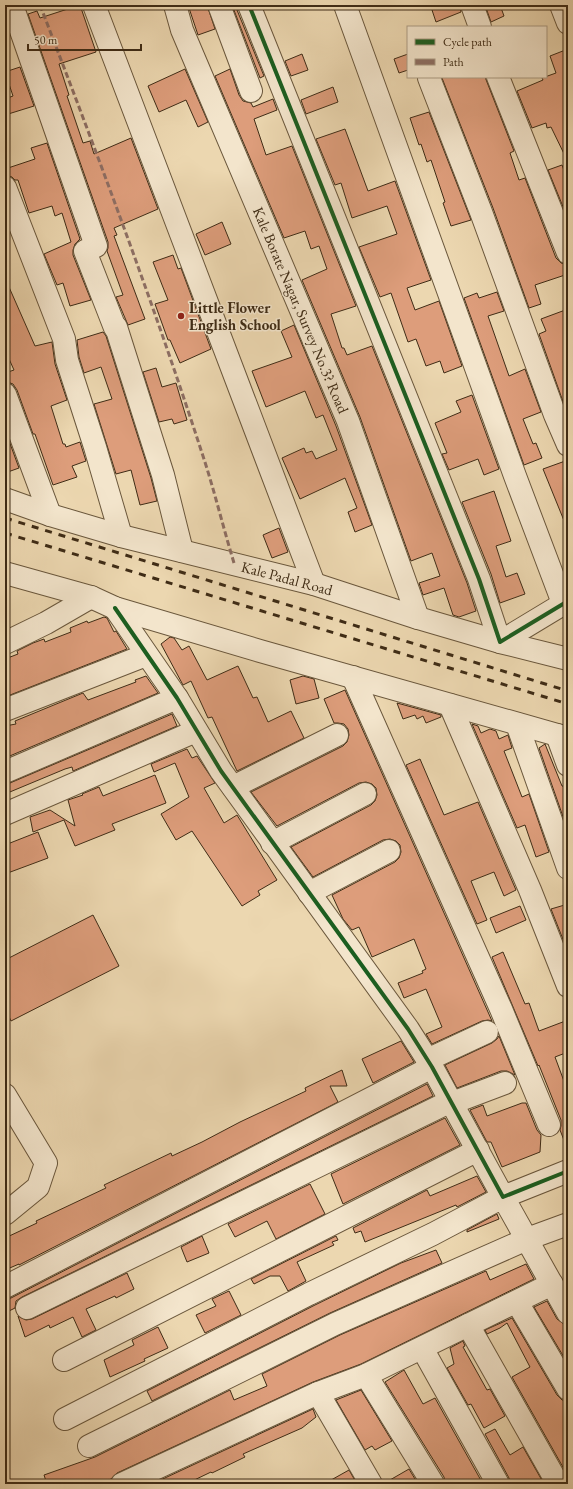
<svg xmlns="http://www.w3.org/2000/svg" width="573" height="1489" font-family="'EB Garamond',serif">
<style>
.building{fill:#dd9d7b;stroke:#3f2c16}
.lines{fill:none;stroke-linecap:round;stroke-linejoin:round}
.minor-casing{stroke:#6a573c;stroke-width:24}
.minor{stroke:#f3e5cc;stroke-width:22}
.rail{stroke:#3f2c16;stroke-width:3;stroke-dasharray:7 7;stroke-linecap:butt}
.quiet{stroke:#8d6e63;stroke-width:3;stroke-dasharray:6 3;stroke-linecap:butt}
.cycleway-casing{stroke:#f3e5cc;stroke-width:6}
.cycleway{stroke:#1b5e20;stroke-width:4}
.poi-dot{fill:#8f2418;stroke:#f3e5cc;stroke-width:1.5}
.labels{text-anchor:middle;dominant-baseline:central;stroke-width:3;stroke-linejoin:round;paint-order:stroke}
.poi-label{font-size:15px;font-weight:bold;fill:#3f2c16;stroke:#f3e5cc;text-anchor:start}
.street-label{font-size:15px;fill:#3f2c16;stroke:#f3e5cc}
</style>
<rect width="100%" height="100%" fill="#ecd7b0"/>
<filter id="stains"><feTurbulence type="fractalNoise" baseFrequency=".005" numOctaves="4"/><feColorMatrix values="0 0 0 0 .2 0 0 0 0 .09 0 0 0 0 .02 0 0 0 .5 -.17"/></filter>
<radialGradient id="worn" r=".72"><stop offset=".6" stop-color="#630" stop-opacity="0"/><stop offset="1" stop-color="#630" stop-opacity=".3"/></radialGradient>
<g class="building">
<polygon points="80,5 96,52 59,64 69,95 67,96 83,143 90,141 94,154 131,138 158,209 114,228 117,235 114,236 145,319 128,325 116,297 123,295 107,251 108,248 108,242 28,14 37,11 40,18"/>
<polygon points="188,5 207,5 215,29 198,35"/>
<polygon points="232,5 237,5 237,10 264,76 260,78"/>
<polygon points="445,5 460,5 461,12 436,22 432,10"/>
<polygon points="485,5 500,5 504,16 491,22"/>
<polygon points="568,49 568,162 551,127 547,128 546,123 532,128 517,91 543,80 542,78 556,73 550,56"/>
<polygon points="302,54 308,70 291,76 285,61"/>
<polygon points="408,54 408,70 399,73 394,59"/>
<polygon points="20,67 34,106 5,115 5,99 13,96 5,72"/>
<polygon points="185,69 208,122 198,127 186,100 159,112 148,86"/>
<polygon points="230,69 239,95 243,101 251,103 253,107 273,99 277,110 254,119 266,155 292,146 356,306 331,314 342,348 344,348 347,355 372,346 467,583 476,611 459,617 453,615 444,588 423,595 419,583 440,576 432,553 411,561 360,417 302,280 327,269 319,246 311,249 305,231 284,238 215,76"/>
<polygon points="444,77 485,77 514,151 510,153 519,180 525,178 556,258 561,263 568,265 568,274 535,285 541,304 529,308 493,208 442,78"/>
<polygon points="333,87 338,102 306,114 301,100"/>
<polygon points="429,112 471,220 451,226 443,203 445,202 431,160 427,162 421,144 419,145 410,118"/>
<polygon points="345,129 368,191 395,181 431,280 407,288 415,310 439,301 462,366 444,373 440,361 426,366 416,339 408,342 391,293 380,297 359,247 397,234 387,206 352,218 341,183 335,185 316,139"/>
<polygon points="47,143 80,239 75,244 73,250 73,255 91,300 70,306 63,283 57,285 44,254 71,242 62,213 55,216 52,206 29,213 18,180 15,180 12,177 6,175 5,171 5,169 35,159 31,148"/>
<polygon points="562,165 568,181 568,219 548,170"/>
<polygon points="222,222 231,244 205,255 196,234"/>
<polygon points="173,255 178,269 181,268 211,349 180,363 170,340 168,340 155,304 168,300 153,262"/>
<polygon points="5,278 35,346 52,342 55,364 67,400 51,406 63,444 65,444 66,447 80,442 86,461 72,466 77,477 53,485 35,434 33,434 17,390 13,384 5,381 5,373 14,370 5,350"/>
<polygon points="497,292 504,311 488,316 509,376 525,369 541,412 523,419 533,444 536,443 542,458 524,465 464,298 477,293 479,298"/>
<polygon points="568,309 568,409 566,410 539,334 546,331 541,319"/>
<polygon points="294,325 336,426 372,525 355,532 348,512 357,508 345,478 300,499 282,458 304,448 306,453 312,451 316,459 337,450 323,415 316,418 305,391 266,407 252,371 292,357 281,331"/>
<polygon points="103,332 106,336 151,478 157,501 140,505 131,470 116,474 94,404 112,399 101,367 84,373 79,357 77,340"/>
<polygon points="156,368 162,387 176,383 187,420 174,424 172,419 159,422 143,372"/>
<polygon points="472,395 499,469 484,475 478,459 449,470 442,454 447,453 435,423 461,412 456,401"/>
<polygon points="5,430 19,468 5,473"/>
<polygon points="568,460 568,528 567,528 543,469"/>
<polygon points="494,491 511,541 496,546 506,577 517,573 525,594 500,603 491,574 462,502"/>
<polygon points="279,528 288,552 272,558 263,535"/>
<polygon points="104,617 107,618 114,632 116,631 127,649 5,697 5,659 18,654 17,651 33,643 44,639 45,642 71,632 70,628 87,621 88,623"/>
<polygon points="170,637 174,638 182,650 189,646 207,680 238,666 253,698 257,697 268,722 291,711 304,738 237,771 212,717 208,718 191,681 183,685 161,644"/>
<polygon points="146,676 158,693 5,758 5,726 16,724 15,721 83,693 88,700 136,682 135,680"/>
<polygon points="303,676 314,679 319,698 296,704 290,680"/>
<polygon points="345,690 492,1021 488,1020 482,1021 432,1044 426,1034 442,1027 426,989 404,998 398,983 423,973 422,971 426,969 414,939 372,957 359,927 352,930 343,919 332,895 395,862 399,858 401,852 400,845 396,841 390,839 383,840 313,877 291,847 371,805 375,801 377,795 376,788 372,784 366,782 359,783 277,826 251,792 343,746 347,742 349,735 348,729 344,724 338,723 334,723 324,699"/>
<polygon points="397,703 441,715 441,717 426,723 423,716 417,719 415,715 403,719"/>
<polygon points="172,714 177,726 73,771 72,767 65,769 5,794 5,784 10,783"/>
<polygon points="472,724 478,726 481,733 490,729 496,731 499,739 508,735 512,748 504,751 522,797 529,794 549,852 536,857 525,825 517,828"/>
<polygon points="545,744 562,786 563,786 568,801 568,831 539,748"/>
<polygon points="187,749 192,758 197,756 215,783 204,788 224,823 237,815 277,880 258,891 260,895 242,906 192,831 176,840 161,814 189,797 175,763 154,772 151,764"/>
<polygon points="420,759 444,815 478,802 516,890 504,896 494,872 471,881 487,920 477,924 406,765"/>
<polygon points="155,775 166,803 112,824 115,830 75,846 64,820 33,832 30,817 50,810 75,826 68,800 83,795 82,794 99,787 103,796"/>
<polygon points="38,832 48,858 5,874 5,845"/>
<polygon points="568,904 568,952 551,909"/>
<polygon points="520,906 526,920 496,933 490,918"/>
<polygon points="93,915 119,966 11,1021 5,1008 5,960"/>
<polygon points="503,952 525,1004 529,1003 539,1031 568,1020 568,1052 555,1057 568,1092 568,1147 567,1148 560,1130 561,1126 561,1120 539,1065 538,1066 492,957"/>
<polygon points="499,1036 515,1075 507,1071 501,1071 457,1088 445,1065 492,1043 497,1039"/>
<polygon points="401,1041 414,1062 373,1083 362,1059"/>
<polygon points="342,1070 347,1086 330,1086 338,1102 19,1265 19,1264 5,1270 5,1238 37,1223 36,1221 106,1188 104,1185 171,1153 172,1156 202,1142 240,1122 306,1091 305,1088"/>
<polygon points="427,1084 433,1096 22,1297 16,1301 15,1308 9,1311 5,1299 11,1298"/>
<polygon points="522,1103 526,1103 537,1130 541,1135 540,1152 502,1167 491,1142 487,1142 470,1110 483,1105 487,1116"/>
<polygon points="445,1118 460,1145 343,1204 331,1174"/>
<polygon points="477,1176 486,1192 457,1207 456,1205 365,1242 361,1231 355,1233 353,1228 427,1190 430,1196"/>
<polygon points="310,1184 325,1214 276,1239 267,1221 235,1237 228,1224"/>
<polygon points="497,1214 499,1219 467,1232 467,1230"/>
<polygon points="202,1236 209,1253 187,1262 181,1247"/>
<polygon points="336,1236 338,1240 332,1242 334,1245 297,1262 306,1281 288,1291 280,1276 270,1276 254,1284 251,1279"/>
<polygon points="436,1250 442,1263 330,1313 152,1401 147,1391 315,1305 401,1263"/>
<polygon points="526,1264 534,1279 361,1364 313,1382 117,1473 111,1479 100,1484 47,1484 44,1475 95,1457 230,1390 234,1400 267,1386 262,1374 340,1335 486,1271 490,1280"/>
<polygon points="127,1273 134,1289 116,1298 115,1296 86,1309 96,1330 82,1337 73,1317 50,1328 49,1325 25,1337 18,1316 26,1320 32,1319"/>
<polygon points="229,1291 241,1315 205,1333 196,1315 216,1306 212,1299"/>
<polygon points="547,1301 557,1319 564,1324 568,1332 568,1364 534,1307"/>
<polygon points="512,1318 557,1395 562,1400 568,1401 568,1476 512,1377 530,1367 507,1323 500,1328 487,1334 485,1330"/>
<polygon points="158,1327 168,1348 144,1359 145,1361 110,1377 104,1360 134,1345 132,1340"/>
<polygon points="463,1341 465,1346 463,1347 487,1390 490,1389 505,1416 484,1428 471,1404 468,1405 447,1368 454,1364 450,1348"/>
<polygon points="404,1370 423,1404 435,1398 483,1484 445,1484 444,1477 385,1382"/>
<polygon points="361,1390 392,1441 375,1450 372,1446 365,1450 336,1400"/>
<polygon points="313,1409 316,1417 302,1428 243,1454 245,1457 212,1473 211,1472 186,1484 152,1484"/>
<polygon points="495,1429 510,1455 523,1447 544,1484 510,1484 509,1478 485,1434"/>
<polygon points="409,1469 418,1484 383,1484"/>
<polygon points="349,1470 357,1484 324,1484"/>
</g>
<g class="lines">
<defs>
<g id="minor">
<polyline points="12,5 96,246 85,251 115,328 116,327 163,475 182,551"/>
<polyline points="94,5 314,584"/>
<polyline points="175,5 182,30 348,421 418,618"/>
<polyline points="219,5 251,91"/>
<polyline points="249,5 479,579 500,642 568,601"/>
<polyline points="345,5 515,476 563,603"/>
<polyline points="472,5 480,27"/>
<polyline points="561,5 568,23"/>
<polyline points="498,77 568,253"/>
<polyline points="429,78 481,212 555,415 568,445"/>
<polyline points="5,187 64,339 67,360 95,447 121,536"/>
<polyline points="5,394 50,515"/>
<polyline points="5,499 50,515 121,536 314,584 418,618 500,642 568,659"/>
<polyline points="5,573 91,597 115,608 260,651 568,738"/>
<polyline points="115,608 177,698 221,771 408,1029 432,1067 503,1197 568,1171"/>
<polyline points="5,643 46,623 91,597"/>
<polyline points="353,677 501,1009 549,1125"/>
<polyline points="450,705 530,890 568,986"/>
<polyline points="5,710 146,655"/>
<polyline points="517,724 568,868"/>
<polyline points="557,735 568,765"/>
<polyline points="5,772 177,698"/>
<polyline points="233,787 337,735"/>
<polyline points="5,814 196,731"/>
<polyline points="272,843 365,794"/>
<polyline points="309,893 389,851"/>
<polyline points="427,1060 487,1032"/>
<polyline points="5,1095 46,1163 38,1187 5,1214"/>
<polyline points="452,1103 505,1083"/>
<polyline points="5,1287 432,1067"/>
<polyline points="517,1302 568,1389"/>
<polyline points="27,1308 451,1101"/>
<polyline points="468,1325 558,1484"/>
<polyline points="422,1348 498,1484"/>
<polyline points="64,1360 478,1150"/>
<polyline points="366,1375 433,1484"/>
<polyline points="318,1393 371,1484"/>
<polyline points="65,1419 309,1294 433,1234 503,1197 568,1313"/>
<polyline points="89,1446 335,1324 527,1239 568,1224"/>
<polyline points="122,1484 318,1393 366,1375 552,1284"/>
</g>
</defs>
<use href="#minor" class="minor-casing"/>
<use href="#minor" class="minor"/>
<g class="rail">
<polyline points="5,518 568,691"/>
<polyline points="5,533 568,704"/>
</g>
<path class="quiet" d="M 40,5 C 97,153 153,302 202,453 C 214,489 223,527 234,563"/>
<defs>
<g id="cycleway">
<polyline points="249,5 479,579 500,642 568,601"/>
<polyline points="115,608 177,698 221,771 408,1029 432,1067 503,1197 568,1171"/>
</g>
</defs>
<use href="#cycleway" class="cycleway-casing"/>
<use href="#cycleway" class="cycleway"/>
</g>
<circle class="poi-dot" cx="181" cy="316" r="4"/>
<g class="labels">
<g class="poi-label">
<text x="189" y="307">Little Flower<tspan x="189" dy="17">English School</tspan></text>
</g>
<g class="street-label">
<text transform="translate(301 310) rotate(67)">Kale Borate Nagar, Survey No.3? Road</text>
<text transform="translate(287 578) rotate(15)">Kale Padal Road</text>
</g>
</g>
<rect width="573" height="1489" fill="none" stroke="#ecd7b0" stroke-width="20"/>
<rect x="6" y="6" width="561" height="1477" fill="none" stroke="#3f2c16" stroke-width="2"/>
<rect x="10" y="10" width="553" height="1469" fill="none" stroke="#3f2c16"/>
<rect x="407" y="26" width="140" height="52" fill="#f3e5cc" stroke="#ab9b83"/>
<rect x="415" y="39" width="20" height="6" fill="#1b5e20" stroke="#ab9b83"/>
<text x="443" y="46" font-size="12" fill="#3f2c16">Cycle path</text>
<rect x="415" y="59" width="20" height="6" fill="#8d6e63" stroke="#ab9b83"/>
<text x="443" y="66" font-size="12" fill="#3f2c16">Path</text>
<path d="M28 44v6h113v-6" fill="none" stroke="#3f2c16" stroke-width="2"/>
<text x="34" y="44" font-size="12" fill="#3f2c16" stroke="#f3e5cc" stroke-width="3" paint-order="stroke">50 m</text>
<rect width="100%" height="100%" filter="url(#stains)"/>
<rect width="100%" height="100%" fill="url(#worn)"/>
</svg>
